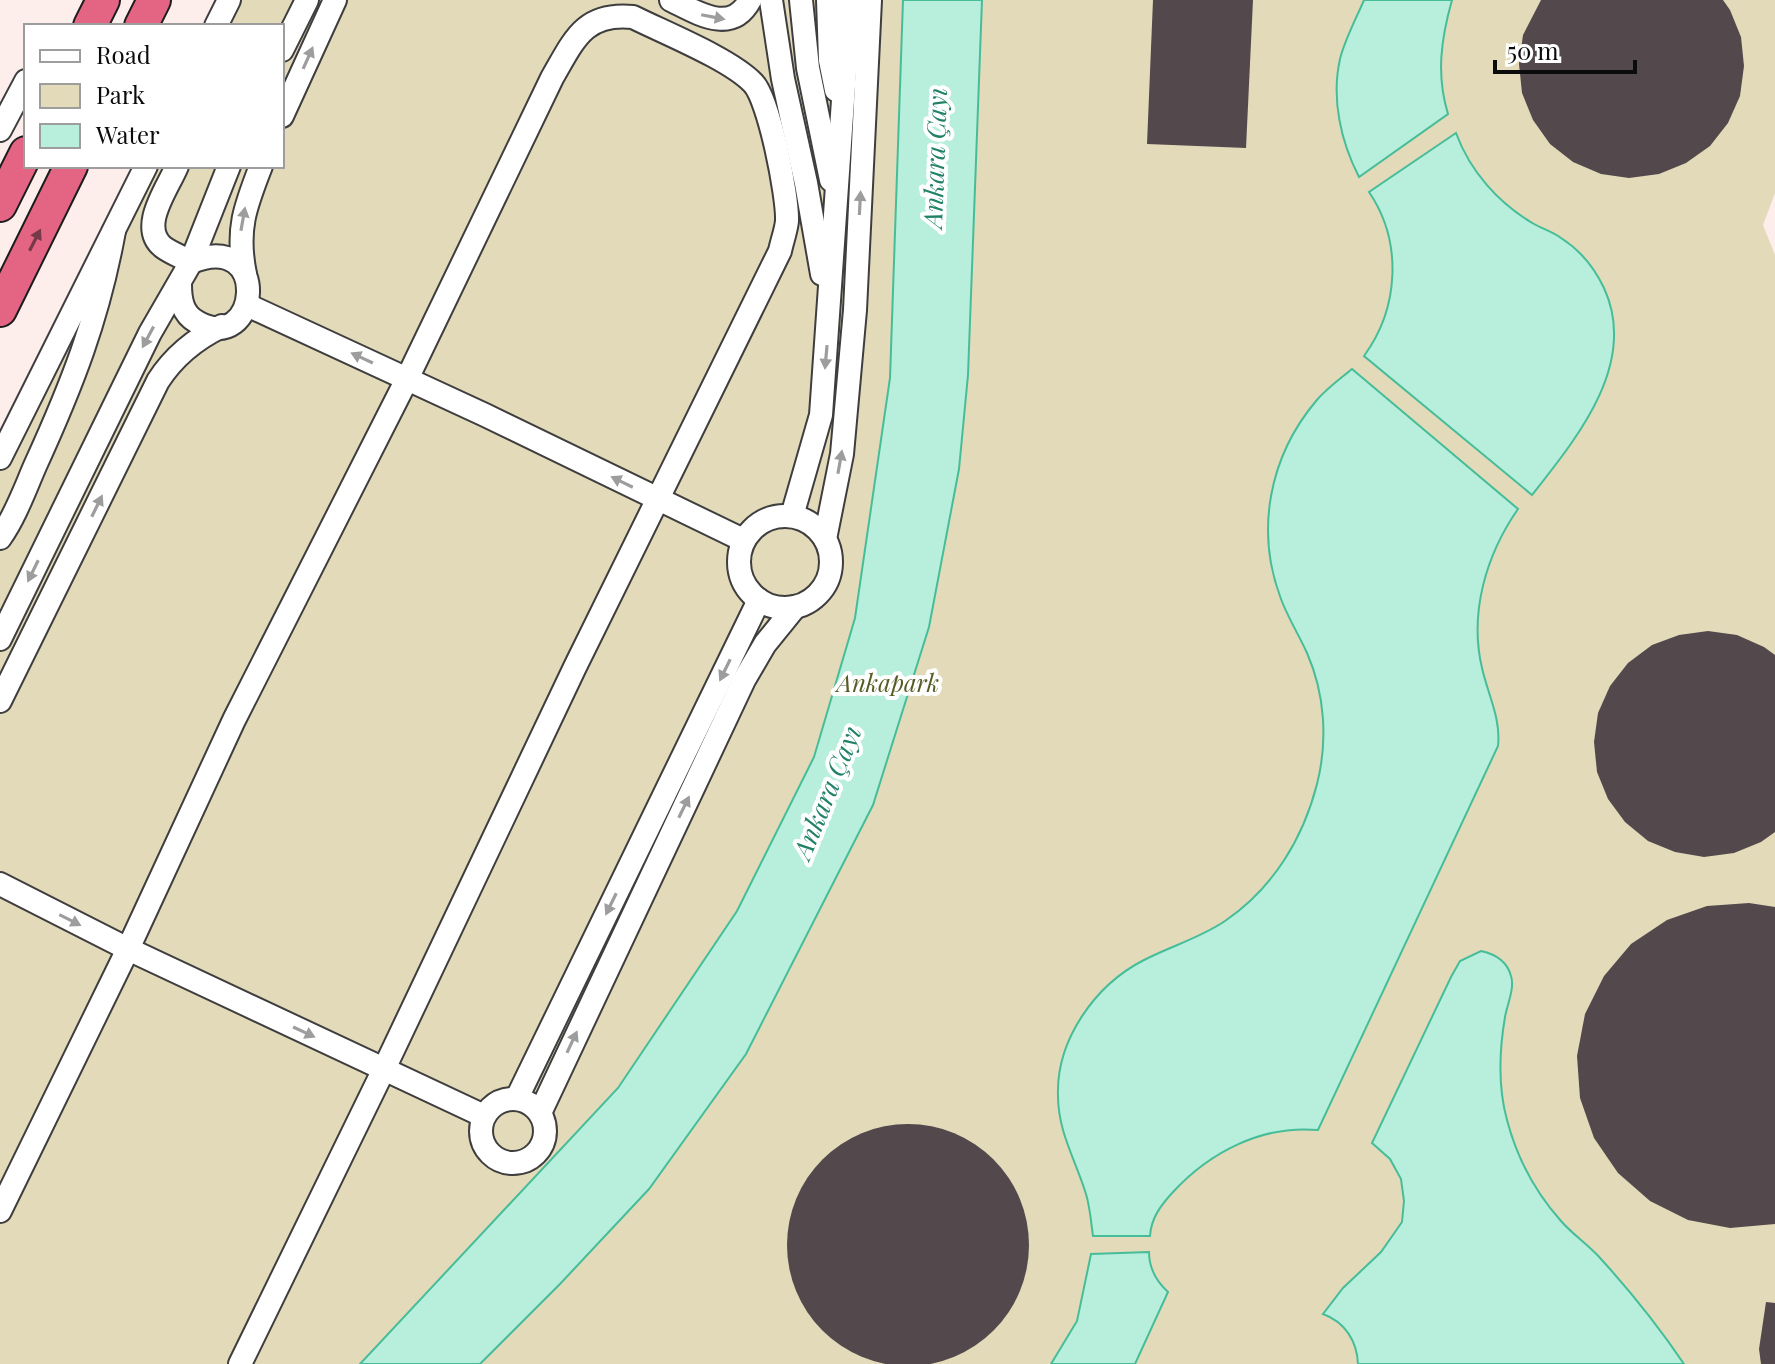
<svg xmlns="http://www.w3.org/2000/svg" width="1775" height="1364" font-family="'Playfair Display',serif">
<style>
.green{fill:#e3daba}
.water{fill:#b7eedc;stroke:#46bd99;stroke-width:2}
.building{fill:#53494c}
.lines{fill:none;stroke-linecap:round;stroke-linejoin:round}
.minor-casing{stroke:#3e3e3e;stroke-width:26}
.highway-casing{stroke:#1c1c1c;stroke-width:36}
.minor{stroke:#fff;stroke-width:22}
.highway{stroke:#e36483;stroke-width:32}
.oneway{fill:#9d9d9d}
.oneway2{fill:#773847}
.labels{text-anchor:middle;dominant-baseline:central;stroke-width:8;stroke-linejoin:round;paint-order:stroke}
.park-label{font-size:24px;font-style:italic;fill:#565b24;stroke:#fff}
.water-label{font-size:26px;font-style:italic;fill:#228268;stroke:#fff}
</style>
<rect width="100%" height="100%" fill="#fdeeec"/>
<polygon class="green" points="223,0 1775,0 1775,193 1763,225 1775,255 1775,1364 0,1364 0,444 140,166 282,166 282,26 210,26"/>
<g class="water">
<polygon points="903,0 982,0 968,375 959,469 929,627 873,805 746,1054 649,1189 560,1284 480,1364 360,1364 618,1088 737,911 814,757 855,618 890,378"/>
<path d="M 1364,0 L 1452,0 C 1441,39 1436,75 1448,114 L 1359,177 C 1341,142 1331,99 1340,59 C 1345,39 1356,19 1364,0 Z"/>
<path d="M 1456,133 C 1470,171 1498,203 1534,224 C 1543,229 1553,232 1561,238 C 1580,250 1594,267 1604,288 C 1639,364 1576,439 1532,495 L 1364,356 C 1399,308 1403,242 1369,192 Z"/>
<path d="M 1352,369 L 1518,509 C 1486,555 1469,613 1482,668 C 1488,695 1501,718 1498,746 L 1318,1130 C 1262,1125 1210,1152 1173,1192 C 1161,1205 1151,1218 1150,1236 L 1093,1236 C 1091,1222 1090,1207 1086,1194 C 1076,1161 1058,1132 1058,1096 C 1056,1040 1095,985 1144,960 C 1171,946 1200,938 1225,921 C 1273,888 1303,839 1317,784 C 1328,741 1325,694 1307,653 C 1299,635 1288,618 1281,599 C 1255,531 1269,457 1316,401 C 1326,389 1340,379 1352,369 Z"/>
<path d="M 1481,951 C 1495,954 1507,961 1511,976 C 1515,988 1507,1005 1505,1017 C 1499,1052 1498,1087 1507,1120 C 1517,1158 1535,1192 1561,1221 C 1573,1235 1589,1245 1601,1259 C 1631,1292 1659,1327 1684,1364 L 1358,1364 C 1357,1341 1345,1322 1323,1314 L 1343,1288 L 1381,1252 L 1402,1222 L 1404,1201 L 1401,1179 L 1390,1159 L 1372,1143 L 1451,977 L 1460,961 Z"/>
<path d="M 1149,1252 C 1149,1269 1156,1281 1168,1292 L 1135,1364 L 1051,1364 L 1077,1321 L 1091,1254 Z"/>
</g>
<g class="building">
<polygon points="1153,0 1253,0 1246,148 1147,144"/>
<polygon points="1541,0 1723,0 1730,10 1741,37 1744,66 1740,96 1728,123 1710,146 1686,163 1659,174 1629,178 1601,174 1573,162 1550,144 1533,120 1522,93 1519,64 1523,35"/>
<polygon points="1708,631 1737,635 1764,647 1775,655 1775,832 1761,842 1734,853 1704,857 1675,852 1648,841 1625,822 1608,799 1597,772 1594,742 1598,713 1610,686 1628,663 1652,645 1679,635"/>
<polygon points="1749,903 1775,907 1775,1224 1730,1228 1688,1220 1650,1201 1618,1173 1594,1138 1580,1098 1577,1056 1585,1014 1604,976 1631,944 1667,920 1707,906"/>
<circle cx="908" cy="1245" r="121"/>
<polygon points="1766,1302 1775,1303 1775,1364 1761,1364 1759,1349"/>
</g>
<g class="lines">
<defs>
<g id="minor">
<path d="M 671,0 C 698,13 731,35 750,0"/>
<polyline points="771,0 783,79 806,183 822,274"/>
<polyline points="801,0 808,68 831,180"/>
<polyline points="828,0 830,60 836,90"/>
<polyline points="216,26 229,0"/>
<polyline points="282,50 307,0"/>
<polyline points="282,116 335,0"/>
<polyline points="0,130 26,81"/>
<path d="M 177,166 C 168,188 138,227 163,247 C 171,253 182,257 191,262 C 273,229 259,357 197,322 C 182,314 180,299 180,284"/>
<path d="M 245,274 C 236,230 245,207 261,166"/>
<polyline points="247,305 485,415 743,540"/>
<polyline points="0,458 146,166"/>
<circle cx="785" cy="562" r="46"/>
<polyline points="792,516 821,415 850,0"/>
<path d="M 0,538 C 15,517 25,489 35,466 C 72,385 98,319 114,231"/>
<polyline points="825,539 842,454 855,310 870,0"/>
<polyline points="0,639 150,333 191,262 229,166"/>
<path d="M 0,701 L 158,381 C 174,356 195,339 222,326"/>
<polyline points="0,884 128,949 484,1116"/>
<polyline points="517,1098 759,600"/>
<circle cx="513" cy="1131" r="32"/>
<polyline points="540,1113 744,680 765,644 795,607"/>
<path d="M 0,1211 L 128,949 L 234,720 L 407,379 L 552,78 C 574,40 584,12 633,17 C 665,33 730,59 753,83 C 769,99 788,196 787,221 C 786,231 782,241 780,251 L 575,667 L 384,1069 L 240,1364"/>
</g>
<g id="highway">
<polyline points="90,26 103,0"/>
<polyline points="141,26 154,0"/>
<polyline points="0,205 26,153"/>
<polyline points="0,310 71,166"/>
</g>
</defs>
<use href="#minor" class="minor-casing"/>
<use href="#highway" class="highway-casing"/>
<use href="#minor" class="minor"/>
<use href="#highway" class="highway"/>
</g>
<defs><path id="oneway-solid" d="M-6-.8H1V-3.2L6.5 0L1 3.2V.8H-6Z" transform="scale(2)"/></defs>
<g class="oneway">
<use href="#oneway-solid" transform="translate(713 17) rotate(11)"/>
<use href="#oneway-solid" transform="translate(308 58) rotate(-66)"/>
<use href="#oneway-solid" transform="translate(860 203) rotate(-87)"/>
<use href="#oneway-solid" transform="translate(243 219) rotate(-80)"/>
<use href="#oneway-solid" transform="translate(148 337) rotate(118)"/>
<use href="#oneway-solid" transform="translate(826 357) rotate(95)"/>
<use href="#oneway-solid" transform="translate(362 358) rotate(-155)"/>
<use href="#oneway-solid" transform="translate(840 462) rotate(-80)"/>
<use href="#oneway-solid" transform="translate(622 482) rotate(-154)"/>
<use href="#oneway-solid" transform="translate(97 506) rotate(-64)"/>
<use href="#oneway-solid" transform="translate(33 571) rotate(116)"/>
<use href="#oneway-solid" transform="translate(725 670) rotate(116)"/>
<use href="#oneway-solid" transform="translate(684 807) rotate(-64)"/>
<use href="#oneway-solid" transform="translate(611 904) rotate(116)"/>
<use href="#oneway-solid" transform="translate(70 920) rotate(27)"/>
<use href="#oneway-solid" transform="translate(304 1032) rotate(25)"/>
<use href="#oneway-solid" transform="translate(572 1042) rotate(-65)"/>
</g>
<use class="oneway2" href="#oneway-solid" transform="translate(35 240) rotate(-63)"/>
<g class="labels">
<g class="park-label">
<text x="888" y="682">Ankapark</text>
</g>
<g class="water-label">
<text transform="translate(934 158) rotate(-88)">Ankara Çayı</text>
<text transform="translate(826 792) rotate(-68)">Ankara Çayı</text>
</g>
</g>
<rect x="24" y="24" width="260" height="144" fill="#ffffff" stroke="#9d9d9d" stroke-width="2"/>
<rect x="40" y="50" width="40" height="12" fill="#ffffff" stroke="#9d9d9d" stroke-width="2"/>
<text x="96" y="64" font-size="24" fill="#0b0b0b">Road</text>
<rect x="40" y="84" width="40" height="24" fill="#e3daba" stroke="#9d9d9d" stroke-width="2"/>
<text x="96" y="104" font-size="24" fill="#0b0b0b">Park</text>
<rect x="40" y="124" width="40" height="24" fill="#b7eedc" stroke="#9d9d9d" stroke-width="2"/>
<text x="96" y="144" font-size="24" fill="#0b0b0b">Water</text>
<path d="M1495 60v12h140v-12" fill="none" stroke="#0b0b0b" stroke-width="4"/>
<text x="1507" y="60" font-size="24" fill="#0b0b0b" stroke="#ffffff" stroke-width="6" paint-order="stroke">50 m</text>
</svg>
